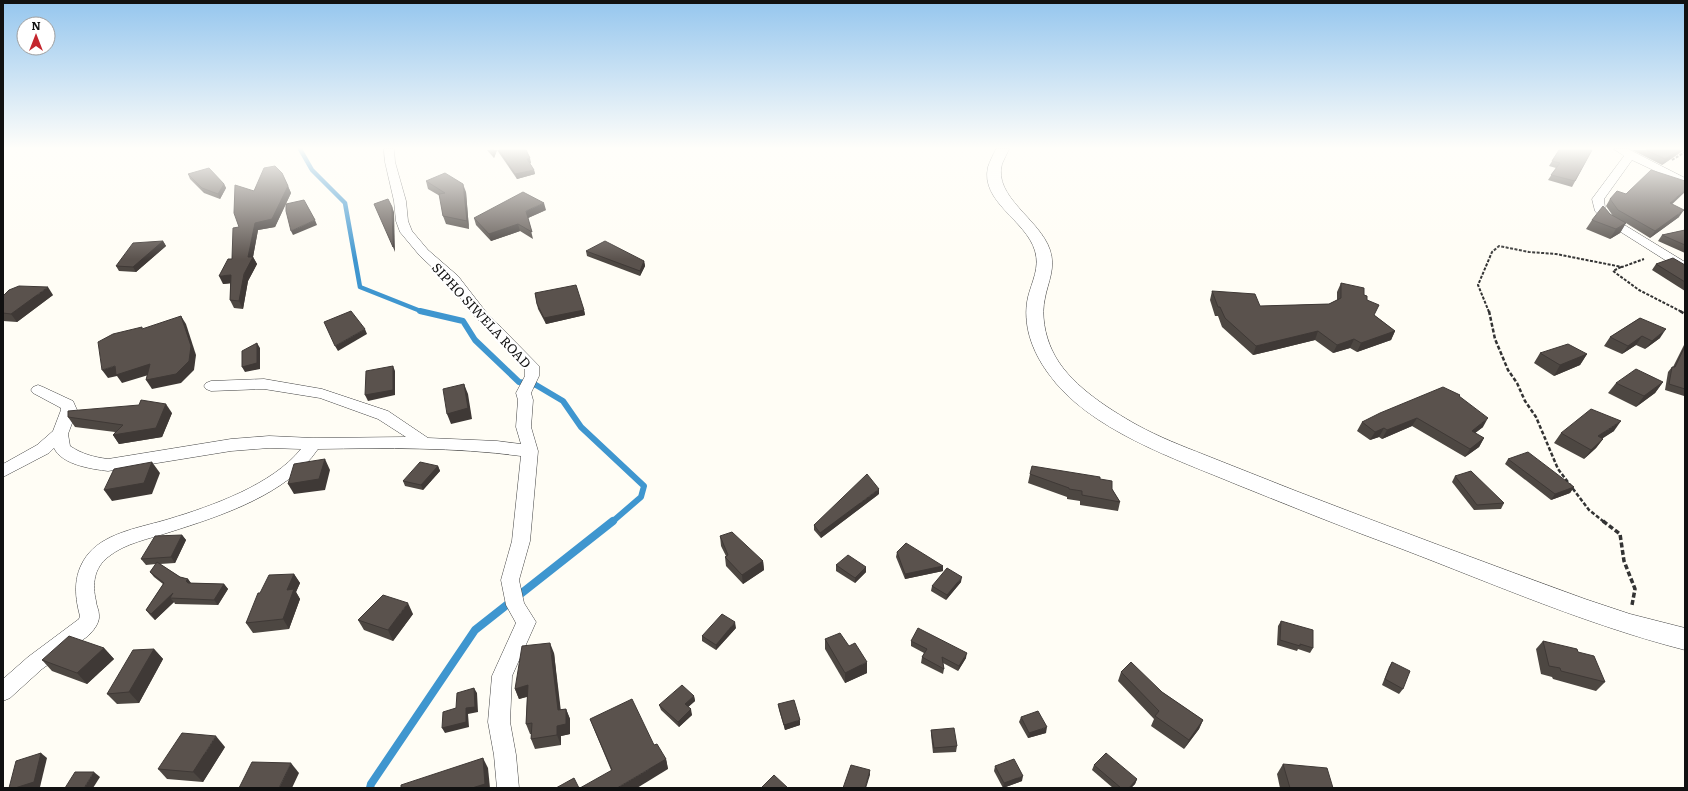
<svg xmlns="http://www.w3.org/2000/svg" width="1688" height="791" font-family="Literata,serif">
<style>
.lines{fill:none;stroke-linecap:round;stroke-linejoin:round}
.stream-far2{stroke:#3f96cf;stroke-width:4.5}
.stream-far1{stroke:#3f96cf;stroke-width:6}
.stream{stroke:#3f96cf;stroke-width:8}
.minor-casing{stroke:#444;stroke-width:1}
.tertiary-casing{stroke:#444;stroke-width:1}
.path-far2{stroke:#333;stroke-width:2;stroke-dasharray:3 1.5;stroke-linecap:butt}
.path-far1{stroke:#333;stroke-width:2.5;stroke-dasharray:4 2;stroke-linecap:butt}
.path{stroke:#333;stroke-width:3.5;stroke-dasharray:5 2.5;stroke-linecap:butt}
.minor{fill:#fff;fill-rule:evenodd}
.tertiary{fill:#fff;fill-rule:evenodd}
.wall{fill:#4d4742}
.shaded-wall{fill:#3f3936}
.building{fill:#5a524d;stroke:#3f3936}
.labels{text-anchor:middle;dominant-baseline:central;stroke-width:4;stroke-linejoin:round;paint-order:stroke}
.street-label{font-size:13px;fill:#111;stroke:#fff}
</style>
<rect width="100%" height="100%" fill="#fffdf5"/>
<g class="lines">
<polyline class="stream-far2" points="300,149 312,170 345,203 360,287 423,312"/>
<polyline class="stream-far1" points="420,311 463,321 475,340 519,382 536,385 563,401 581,427 644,486 641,497 612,522"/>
<polyline class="stream" points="370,788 371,784 475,630 613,521"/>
<defs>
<g id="minor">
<path d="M 384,149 L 394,149 L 395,162 L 406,201 L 408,221 L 412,231 L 428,250 L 458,276 L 486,312 L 539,366 L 539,376 L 531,393 L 533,400 L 531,427 L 538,451 L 530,541 L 519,580 L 524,603 L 536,622 L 512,676 L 510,722 L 516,755 L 519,788 L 497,788 L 494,755 L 488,722 L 492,676 L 516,623 L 506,605 L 501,580 L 512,541 L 521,456 C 454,447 386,448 318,449 C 287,495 220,516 170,532 C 149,539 125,543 108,557 C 94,568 92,584 96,601 C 96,605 99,610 99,615 C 100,623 93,631 88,636 L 42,669 L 10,698 L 3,701 L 3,679 L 28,657 L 79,619 L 80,616 C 74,594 73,572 89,553 C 107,532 143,527 169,519 C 212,506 272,485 301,449 L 269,448 L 231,451 L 108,471 C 92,469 62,465 54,448 L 49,453 L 3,477 L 3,464 L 37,445 L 53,431 L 61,410 L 61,408 L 33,393 L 31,390 L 33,387 L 38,385 L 43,387 L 73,401 L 77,410 L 68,434 L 70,446 C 82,454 93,457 108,459 L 231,439 L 269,436 L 313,438 L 406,437 L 378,419 L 320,398 L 264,389 L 211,391 L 206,389 L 204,386 L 206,383 L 211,381 L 264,379 L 322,389 L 388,411 L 428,438 L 497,441 L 521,444 L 516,427 L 518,400 L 516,393 L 525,376 L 525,367 L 476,318 L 448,282 L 420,256 L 400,232 L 396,221 L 394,201 L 385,162 Z"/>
<polygon points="1614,149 1628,149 1685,178 1685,185 1632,160 1604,199 1605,208 1613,218 1685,262 1685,271 1681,270 1605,222 1595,211 1592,199 1624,156"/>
</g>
<path id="tertiary" d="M 996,149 L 1009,149 C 1007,154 1004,159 1002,164 C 993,197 1040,219 1050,250 C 1056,268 1048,282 1045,298 C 1041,315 1045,335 1052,350 C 1067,383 1107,408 1137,425 C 1159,437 1182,446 1205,455 C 1235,467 1266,479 1296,491 C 1392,528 1489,564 1585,599 L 1630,614 L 1685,628 L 1685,650 C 1588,625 1496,585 1402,549 C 1347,529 1293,507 1238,485 C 1176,459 1088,430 1048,373 C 1032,351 1022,324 1028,297 C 1032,281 1040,268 1035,251 C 1026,220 980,202 988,167 C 990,161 993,155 996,149 Z"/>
</defs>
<use href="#minor" class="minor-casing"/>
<use href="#tertiary" class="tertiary-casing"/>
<g class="path-far2">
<polyline points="1672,160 1685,152"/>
<polyline points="1621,267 1613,271 1639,290 1682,312"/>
<polyline points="1489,312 1478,285 1492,252 1499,246 1529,252 1556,254 1622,267 1644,259"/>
</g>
<g class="path-far1">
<polyline points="1489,311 1495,339 1508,370 1517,383 1525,401 1536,417 1558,469 1589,510 1604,522"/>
<polyline points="1680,311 1685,314"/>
</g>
<polyline class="path" points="1603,521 1620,534 1624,561 1635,589 1632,605"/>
<use href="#minor" class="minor"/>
<use href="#tertiary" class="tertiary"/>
</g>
<g class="wall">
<polygon points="487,150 497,150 494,158"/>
<polygon points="497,150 526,150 531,163 530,163 534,170 535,174 517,179"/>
<polygon points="1556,150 1592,150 1572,187 1548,180 1556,168 1549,166 1559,150"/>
<polygon points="1632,150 1684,150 1662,165"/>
<polygon points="282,173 291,193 275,227 258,230 253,257 257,264 248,281 243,309 234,308 230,300 230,283 223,284 232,259 239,227 254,191"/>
<polygon points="188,174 224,184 226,188 220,199 204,193 190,179"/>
<polygon points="426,181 466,192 469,229 446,224 443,216 440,196 428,189"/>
<polygon points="1626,194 1672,204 1679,217 1650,238 1626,223 1620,233 1610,239 1586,229 1592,220 1610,214 1613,216 1606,206 1610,199"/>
<polygon points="546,210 528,218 533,239 520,231 491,241 476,225 474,218"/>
<polygon points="1685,230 1685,253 1658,241 1662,235"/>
<polygon points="163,241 166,246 136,272 119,271 116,266"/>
<polygon points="586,251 644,261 645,266 640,276 587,256"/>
<polygon points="1656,264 1685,265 1685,291 1652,270"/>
<polygon points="1341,283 1364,295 1367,300 1374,315 1395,331 1391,340 1357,352 1350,348 1333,353 1315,340 1253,355 1222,327 1218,316 1215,316 1210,300 1212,291 1260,306 1329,304 1337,300 1337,292"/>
<polygon points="535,293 584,310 585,315 546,324 538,309"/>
<polygon points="53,295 17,322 3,321 3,296"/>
<polygon points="1640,318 1660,338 1645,349 1636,345 1622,354 1604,346 1610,337"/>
<polygon points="1685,343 1685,394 1684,396 1665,390 1668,372 1672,367 1673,367"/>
<polygon points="1540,353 1587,354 1580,365 1554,376 1534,363"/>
<polygon points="1663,382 1655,393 1636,407 1608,393 1616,383"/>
<polygon points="1459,396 1483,427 1475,433 1484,438 1479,447 1465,457 1412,426 1382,439 1379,437 1370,440 1357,431 1362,422"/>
<polygon points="172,413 162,437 119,444 113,435 115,432 75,427 68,417"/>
<polygon points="1614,431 1602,438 1603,439 1596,448 1584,459 1554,443 1561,433"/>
<polygon points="1508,459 1574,487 1570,493 1551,500 1505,464"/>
<polygon points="438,466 440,471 423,490 405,486 403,481"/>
<polygon points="1030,474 1100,479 1112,489 1120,502 1118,511 1080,505 1080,501 1067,499 1067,497 1028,483"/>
<polygon points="1455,476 1504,503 1501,509 1474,510 1452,482"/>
<polygon points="879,494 821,538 814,530 814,525"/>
<polygon points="182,535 186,540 175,563 160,564 180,577 188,579 191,583 224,584 228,589 218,605 175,604 174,602 155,620 150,615 146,610 163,584 154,577 150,572 156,564 146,565 141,559"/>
<polygon points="720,536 763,561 764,570 743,584 726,566 725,557 726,556 721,546"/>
<polygon points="897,552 943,566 943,571 905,579 896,557"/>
<polygon points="836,565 866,572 855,583 836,571"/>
<polygon points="294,574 300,583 296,592 300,599 289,629 253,633 246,623 260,593"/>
<polygon points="961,582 946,600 931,591 932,586"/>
<polygon points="413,614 393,641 364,630 358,620"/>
<polygon points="1281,621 1313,648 1310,653 1298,649 1297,651 1277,645 1278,626"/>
<polygon points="736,628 716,650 702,641 702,636"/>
<polygon points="825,639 849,646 867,673 845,683 825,649"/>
<polygon points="911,641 966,658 958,671 943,663 944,669 943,674 921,663 922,657 924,653 911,646"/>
<polygon points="1543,641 1578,652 1605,682 1596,691 1553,679 1552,677 1541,674 1536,649"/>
<polygon points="104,648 114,659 87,684 52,671 42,660"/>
<polygon points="154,649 163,659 139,703 117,704 107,694"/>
<polygon points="554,653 560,710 566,709 570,719 570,734 561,736 561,745 535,749 531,739 531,734 530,734 526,724 527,697 519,699 515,689"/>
<polygon points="1392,662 1403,689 1399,694 1382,685 1389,667"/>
<polygon points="1121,672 1162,692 1203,720 1199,729 1184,749 1151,726 1154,719 1118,681"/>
<polygon points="694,696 695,701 688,707 692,715 679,727 661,710 659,705"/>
<polygon points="778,704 800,725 785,730 779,710"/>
<polygon points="1021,717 1046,733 1028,738 1019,722"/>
<polygon points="590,719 654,745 666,759 668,769 611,770 594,729"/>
<polygon points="931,730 957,746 956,752 933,753 931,735"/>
<polygon points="225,747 203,782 167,779 158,769"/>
<polygon points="1283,764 1333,788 1280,788 1277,774"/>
<polygon points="1094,765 1137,779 1135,784 1131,788 1113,788 1092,770"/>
<polygon points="995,766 1022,781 1003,788 994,771"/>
</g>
<g class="shaded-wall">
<polygon points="494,150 497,150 494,158 493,153"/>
<polygon points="1680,150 1684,150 1662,165 1665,159"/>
<polygon points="530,158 531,163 528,164 527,159"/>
<polygon points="534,170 535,174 517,179 515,174"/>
<polygon points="224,184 226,188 220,199 218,194"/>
<polygon points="463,184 466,192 469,229 467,221"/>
<polygon points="288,186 291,193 275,227 258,230 253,257 257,264 248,281 243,309 239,301 255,223"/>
<polygon points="1685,190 1685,192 1666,210 1670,203"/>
<polygon points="544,203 546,210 528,218 526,211"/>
<polygon points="392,207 394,212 395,252 393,247"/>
<polygon points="1684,210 1679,217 1650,238 1655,231"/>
<polygon points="315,220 317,225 293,235 291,231"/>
<polygon points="1626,223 1620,233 1610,239 1616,229"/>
<polygon points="518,224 520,231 491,241 489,234"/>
<polygon points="163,241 166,246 136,272 133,267"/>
<polygon points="644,261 645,266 640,276 640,271"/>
<polygon points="231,275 235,283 223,284 219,276"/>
<polygon points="48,287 53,295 17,322 11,314"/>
<polygon points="584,310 585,315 546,324 544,318"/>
<polygon points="181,316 186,324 196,355 194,370 181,383 152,389 146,380"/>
<polygon points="365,329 367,334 338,351 335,346"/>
<polygon points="1666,329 1660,338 1645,349 1652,341"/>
<polygon points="1318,331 1315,340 1253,355 1256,346"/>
<polygon points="1395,331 1391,340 1357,352 1361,343"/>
<polygon points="1642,336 1636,345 1622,354 1628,346"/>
<polygon points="1354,339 1350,348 1333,353 1337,345"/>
<polygon points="257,343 260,348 260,369 245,372 242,367"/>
<polygon points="1587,354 1580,365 1554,376 1560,365"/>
<polygon points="150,364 155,373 122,383 117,376 108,378 102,370 115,366"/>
<polygon points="393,366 395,371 395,395 368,401 365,395"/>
<polygon points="1663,382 1655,393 1636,407 1644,396"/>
<polygon points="464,384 468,394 472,419 451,424 447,414"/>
<polygon points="166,404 172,413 162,437 119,444 113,435"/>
<polygon points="1417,418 1412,426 1382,439 1387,430"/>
<polygon points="1488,418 1483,427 1466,440 1472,431"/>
<polygon points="1621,421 1614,431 1591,446 1598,436"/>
<polygon points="1384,428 1379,437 1370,440 1375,432"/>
<polygon points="1484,438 1479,447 1465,457 1470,449"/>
<polygon points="1603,439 1596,448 1584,459 1591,450"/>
<polygon points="325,459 330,470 325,490 294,494 288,484"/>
<polygon points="152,462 160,473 152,494 112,501 104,490"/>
<polygon points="438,466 440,471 423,490 421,485"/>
<polygon points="1574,487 1570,493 1551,500 1555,494"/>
<polygon points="879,489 879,494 821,538 820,533"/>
<polygon points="182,535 186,540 175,563 171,557"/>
<polygon points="763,561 764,570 743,584 742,575"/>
<polygon points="943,566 943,571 905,579 905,574"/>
<polygon points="866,567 866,572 855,583 855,578"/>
<polygon points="294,574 300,583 296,592 300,599 289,629 283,619 287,590"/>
<polygon points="962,577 961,582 946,600 947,595"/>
<polygon points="188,579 192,585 186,581"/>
<polygon points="224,584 228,589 218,605 214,600"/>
<polygon points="173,593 170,598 174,602 155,620 151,614"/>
<polygon points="408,603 413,614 393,641 388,630"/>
<polygon points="735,622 736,628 716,650 716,645"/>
<polygon points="550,643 554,653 562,720 558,710"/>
<polygon points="104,648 114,659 87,684 77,673"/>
<polygon points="154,649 163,659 139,703 129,692"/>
<polygon points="967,653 966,658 958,671 959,666"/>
<polygon points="867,662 867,673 845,683 845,673"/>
<polygon points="528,685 532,695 519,699 515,689"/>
<polygon points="474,688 477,693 478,712 468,714 469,727 445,733 442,728 466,708"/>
<polygon points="694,696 695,701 686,709 685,704"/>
<polygon points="566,709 570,719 570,734 561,736 561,745 557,735 557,726"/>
<polygon points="691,709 692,715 679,727 678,722"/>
<polygon points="800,720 800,725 785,730 784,725"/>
<polygon points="1203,720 1199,729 1184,749 1189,740"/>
<polygon points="1047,727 1046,733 1028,738 1029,733"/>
<polygon points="216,736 225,747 203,782 193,772"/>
<polygon points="41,753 47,758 40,787 36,788 15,788"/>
<polygon points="483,758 488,768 490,788 472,788"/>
<polygon points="666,759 668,769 637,788 617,788"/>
<polygon points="291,763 299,773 292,788 279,788"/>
<polygon points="870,770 870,775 866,788 865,788"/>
<polygon points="94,772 100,777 93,788 84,788"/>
<polygon points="1023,776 1022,781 1003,788 1004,783"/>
<polygon points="1137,779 1135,784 1131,788 1129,788"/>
</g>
<g class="building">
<polygon points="490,150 494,150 493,153"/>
<polygon points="499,150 526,150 530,158 527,159 534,170 515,174"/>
<polygon points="1559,150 1592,150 1575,181 1551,175 1560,163 1552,161"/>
<polygon points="1646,150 1680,150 1665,159"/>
<polygon points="275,166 282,173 288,186 272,219 255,223 248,257 253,257 244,274 239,301 230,300 231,275 219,276 228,259 232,259 233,228 239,227 234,213 235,185 254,191 264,168"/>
<polygon points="209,168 224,184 218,194 202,188 188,174"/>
<polygon points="1651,170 1685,181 1685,190 1670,203 1684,210 1655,231 1618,210 1610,199 1617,191 1626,194"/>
<polygon points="445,173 463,184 467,221 443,216 439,194 445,193 426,181"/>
<polygon points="523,192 544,203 526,211 532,232 518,224 489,234 474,218"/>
<polygon points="388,199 392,207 393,247 374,204"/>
<polygon points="304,200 315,220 291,231 286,211 286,204"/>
<polygon points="1603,206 1610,214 1626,223 1616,229 1592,220"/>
<polygon points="1685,230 1685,245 1662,235"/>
<polygon points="163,241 133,267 116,266 133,243"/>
<polygon points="605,241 644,261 640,271 586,251"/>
<polygon points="1673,258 1685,265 1685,282 1656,264"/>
<polygon points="1341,283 1364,288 1364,295 1367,296 1367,300 1379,305 1374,315 1395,331 1361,343 1354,339 1337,345 1318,331 1256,346 1225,318 1220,307 1218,307 1212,291 1255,294 1260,306 1329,304 1341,298"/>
<polygon points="576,285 584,310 544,318 537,304 535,293"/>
<polygon points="19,286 48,287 11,314 3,313 3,296 9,290"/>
<polygon points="351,311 365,329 335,346 324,322"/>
<polygon points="181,316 191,346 189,361 176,374 146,380 150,364 116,375 115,366 102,370 98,342 113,334 142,327 142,329"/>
<polygon points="1640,318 1666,329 1652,341 1642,336 1628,346 1610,337"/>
<polygon points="257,343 257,363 242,367 242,351"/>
<polygon points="1568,344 1587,354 1560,365 1540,353"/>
<polygon points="1685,346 1685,389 1669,384 1672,367 1675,367"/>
<polygon points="393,366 393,390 365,395 366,371"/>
<polygon points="1636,369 1663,382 1644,396 1616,383"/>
<polygon points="464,384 468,408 447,414 443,389"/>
<polygon points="1443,387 1460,395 1459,396 1488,418 1472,431 1484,438 1470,449 1417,418 1387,430 1384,428 1375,432 1362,422 1380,413"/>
<polygon points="141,400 166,404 156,428 113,435 123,425 68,417 68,411 139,405"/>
<polygon points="1591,409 1621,421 1598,436 1603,439 1591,450 1561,433"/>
<polygon points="1528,452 1574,487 1555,494 1508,459"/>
<polygon points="325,459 319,479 288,484 294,464"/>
<polygon points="152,462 144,483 104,490 114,469"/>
<polygon points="420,462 438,466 421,485 403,481"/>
<polygon points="1032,466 1100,477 1100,479 1112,481 1112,489 1120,502 1082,495 1082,491 1069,489 1069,488 1030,474"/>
<polygon points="1471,471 1504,503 1477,505 1455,476"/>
<polygon points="867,474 879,489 820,533 814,525"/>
<polygon points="732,532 763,561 742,575 725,557 728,555 720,536"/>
<polygon points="182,535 171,557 141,559 155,536"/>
<polygon points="906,543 943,566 905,574 897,552"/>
<polygon points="848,555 866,567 855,578 836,565"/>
<polygon points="157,562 180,577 188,579 186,581 188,583 224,584 214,600 170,598 173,593 151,614 146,610 164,583 150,572"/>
<polygon points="947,568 962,577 947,595 932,586"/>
<polygon points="294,574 287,590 294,589 283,619 246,623 258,593 260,593 269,575"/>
<polygon points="383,595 408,603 388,630 358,620"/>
<polygon points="722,614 735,622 716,645 702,636"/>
<polygon points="1281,621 1313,630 1313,648 1300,644 1300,646 1280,640"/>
<polygon points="918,628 967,653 959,666 942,657 944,669 922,657 927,649 911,641"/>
<polygon points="840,633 849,646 855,643 867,662 845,673 825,639"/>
<polygon points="69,636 104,648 77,673 42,660"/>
<polygon points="1543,641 1577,649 1578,652 1594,656 1605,682 1561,671 1560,668 1549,666"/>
<polygon points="550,643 558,710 566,709 566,724 557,726 557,735 531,739 532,723 526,724 528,685 515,689 522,646"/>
<polygon points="154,649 129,692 107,694 133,650"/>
<polygon points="1131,662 1162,692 1203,720 1189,740 1155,716 1159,711 1121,672"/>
<polygon points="1392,662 1410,671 1403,689 1385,679"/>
<polygon points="682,685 694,696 685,704 691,709 678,722 659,705"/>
<polygon points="474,688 475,707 466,708 466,722 442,728 443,712 456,708 457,693"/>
<polygon points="632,699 654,745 657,744 666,759 617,788 580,788 612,770 590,719"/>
<polygon points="794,700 800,720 784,725 778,704"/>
<polygon points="1038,711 1047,727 1029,733 1021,717"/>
<polygon points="954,728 957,746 934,748 931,730"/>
<polygon points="182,733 216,736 193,772 158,769"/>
<polygon points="41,753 34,782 15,788 9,788 16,761"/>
<polygon points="1106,753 1137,779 1129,788 1121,788 1094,765"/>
<polygon points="483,758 485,784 472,788 401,788 401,785"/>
<polygon points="1014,759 1023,776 1004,783 995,766"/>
<polygon points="252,762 291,763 279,788 239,788"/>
<polygon points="1283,764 1327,768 1333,788 1290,788"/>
<polygon points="851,765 870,770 865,788 843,788"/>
<polygon points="75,772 94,772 84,788 65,788"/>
<polygon points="774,775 788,788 761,788"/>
<polygon points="574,778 579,788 556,788"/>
</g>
<linearGradient id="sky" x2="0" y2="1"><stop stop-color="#95c6ee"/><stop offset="0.57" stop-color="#fffefa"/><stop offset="1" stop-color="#fffefa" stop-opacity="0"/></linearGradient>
<rect width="1688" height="260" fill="url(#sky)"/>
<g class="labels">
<g class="street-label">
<text transform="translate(482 315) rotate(47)">SIPHO SIWELA ROAD</text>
</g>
</g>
<rect width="1688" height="791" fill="none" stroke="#111111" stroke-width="8"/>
<g transform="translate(36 36)"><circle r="19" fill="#ffffff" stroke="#a0a0a0"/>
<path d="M0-3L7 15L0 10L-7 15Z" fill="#c4262e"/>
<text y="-6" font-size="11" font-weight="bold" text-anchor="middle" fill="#111111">N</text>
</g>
</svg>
